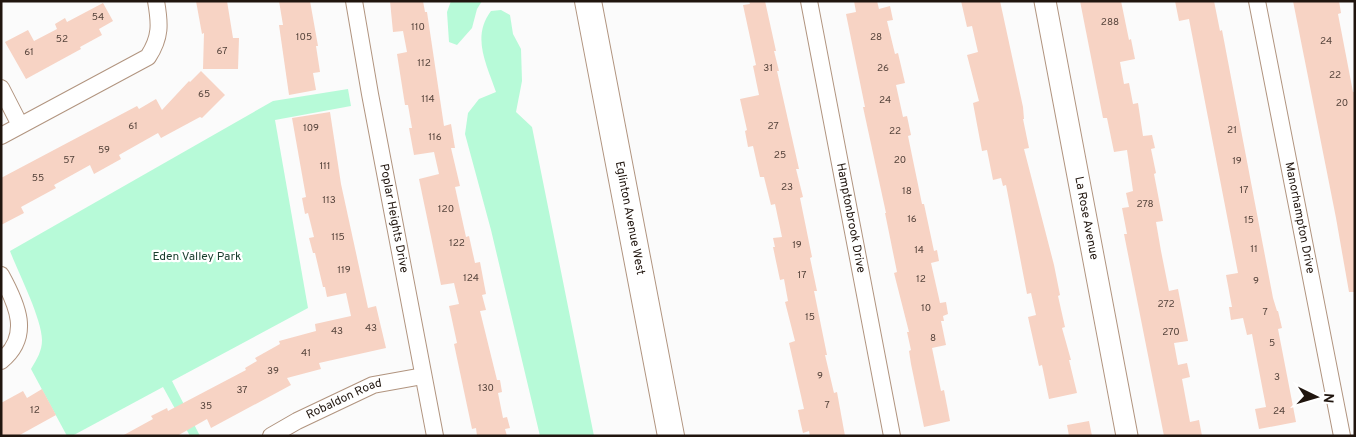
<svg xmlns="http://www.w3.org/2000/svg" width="1356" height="437" font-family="Overpass,sans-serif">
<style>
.green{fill:#b7fad8}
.building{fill:#f7d3c4}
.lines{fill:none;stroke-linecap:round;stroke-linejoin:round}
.minor-casing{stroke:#b1947f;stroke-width:18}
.tertiary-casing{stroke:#b1947f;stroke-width:23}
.primary-casing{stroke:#b1947f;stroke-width:28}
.minor{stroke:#fff;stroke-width:16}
.tertiary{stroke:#fff;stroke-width:21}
.primary{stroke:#fff;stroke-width:26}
.labels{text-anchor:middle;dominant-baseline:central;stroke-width:4.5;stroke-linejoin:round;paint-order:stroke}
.number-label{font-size:10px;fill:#56443c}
.street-label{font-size:12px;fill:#20150e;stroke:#fff}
.park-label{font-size:12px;fill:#193d2d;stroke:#fff}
</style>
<rect width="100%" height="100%" fill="#fbfbfb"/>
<g class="green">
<polygon points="451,1 482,1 477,9 472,28 457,45 449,42 447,12"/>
<path d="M 501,10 L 510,15 L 513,34 L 521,49 L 522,81 L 516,112 L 532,127 L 594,436 L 540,436 L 491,230 L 465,134 L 468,113 L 479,99 L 496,92 C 487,65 471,37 491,11 Z"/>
<path d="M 348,89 L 351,106 L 275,120 L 308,308 L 172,381 L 200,436 L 190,436 L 163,387 L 72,436 L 67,436 L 31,369 C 37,359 42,351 42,340 C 42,319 18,272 10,251 L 273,101 Z"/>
</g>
<g class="building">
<polygon points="196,1 227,1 233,38 239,38 238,69 203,69 204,33 202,34"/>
<polygon points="279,1 310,1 318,46 316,46 320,72 313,73 316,90 289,95 279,25 283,25"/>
<polygon points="390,1 423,1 425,12 427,12 444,126 451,124 455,148 451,148 460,186 455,187 466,237 469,236 475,263 480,262 486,294 482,295 486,310 480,311 497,380 500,380 502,392 498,393 503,418 507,417 510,428 505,429 507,436 477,436 476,428 472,429 454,344 457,343 449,306 459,304 454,283 441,285 419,179 439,174 434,152 414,155 409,128 412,128 408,105 405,105 397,54 407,52 403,31 393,32"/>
<polygon points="749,1 765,1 776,51 774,51 779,71 777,71 799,169 796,169 803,197 800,198 812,257 810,258 817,291 814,291 827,355 825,355 834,393 837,392 845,436 810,436 809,431 803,433 800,420 798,410 804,409 789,343 795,341 785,302 788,301 784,279 780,280 773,247 775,247 773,238 782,237 775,204 771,205 764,177 760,177 753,146 748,147 745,131 747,130 740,99 759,95 753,66 756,65 743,5 750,4"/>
<polygon points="854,1 877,1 879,9 890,6 893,20 887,21 895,54 898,53 905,83 896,85 903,117 907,116 911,135 908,136 922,204 924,204 934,251 937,250 939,261 931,263 938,294 940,303 946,302 948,314 943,316 944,321 941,321 946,345 932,348 941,391 944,390 950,421 924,427 911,364 909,351 911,350 907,332 909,332 894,273 897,272 885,213 886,213 863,107 865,107 846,14 856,12"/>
<polygon points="961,1 1000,1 1023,107 1024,119 1023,119 1029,148 1024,149 1054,265 1060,295 1058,296 1065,327 1062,328 1071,360 1069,360 1077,393 1049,399 1042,365 1039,366 1028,317 1036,315 1031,293 1027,294 1006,185 1003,186 1001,178 993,180 987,150 982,151 973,103 979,101 967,55 978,52 972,26 967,27"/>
<polygon points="1080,1 1121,1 1129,40 1131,39 1135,59 1120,62 1124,84 1129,83 1133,104 1138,103 1143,136 1152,135 1155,148 1151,149 1156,173 1154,174 1163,221 1156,222 1161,251 1169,291 1178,289 1188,341 1174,343 1178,365 1187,363 1190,377 1182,379 1190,422 1199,420 1202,436 1164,436 1124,234 1127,234 1122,208 1129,207 1126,193 1133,191 1127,150 1114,152 1107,118 1103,118"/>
<polygon points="1175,1 1214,1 1220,31 1222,30 1273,298 1277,311 1278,311 1282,328 1278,329 1296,422 1259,429 1255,409 1266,407 1252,334 1247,335 1243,318 1231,320 1229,307 1232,307 1226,275 1238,273 1189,19 1179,21"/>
<polygon points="1293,1 1339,1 1341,13 1338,14 1353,92 1355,92 1355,292 1349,292 1336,218"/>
<polygon points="103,3 113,21 99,29 102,35 80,47 81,49 26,79 5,42 28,30 34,41 57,29 55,24 65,18 67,22"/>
<polygon points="201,71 225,95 202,118 200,117 161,138 158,133 119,155 121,159 94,174 90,165 54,185 56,188 21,207 24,213 1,225 1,178 137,106 139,109 156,99 162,110 189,81 190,82"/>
<polygon points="330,112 341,184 368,308 376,306 386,348 319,363 321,369 287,378 291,385 211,428 207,419 177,436 122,436 153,419 151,416 167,408 168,411 246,370 245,368 257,361 255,358 280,344 279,341 316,331 315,324 351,316 346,293 327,297 325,287 323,287 315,253 313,253 309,238 314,237 308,213 305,214 302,198 306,197 292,118"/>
<polygon points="42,389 56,415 18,436 1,436 1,403 23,391 27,398"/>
<polygon points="1089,421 1092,436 1069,436 1067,425"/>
</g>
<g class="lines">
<defs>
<g id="minor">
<path id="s1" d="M 354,1 L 370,94 L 435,436"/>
<path id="s2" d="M 809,1 L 892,436"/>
<path id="s3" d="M 1257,1 L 1342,436"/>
<polyline points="1,88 20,125"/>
<path d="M 1,136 L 148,57 C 161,37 160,24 156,1"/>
<path d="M 1,275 C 17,304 32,336 1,361"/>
<path id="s4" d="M 271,436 L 297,421 L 373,385 L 423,376"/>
</g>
<g id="tertiary">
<path id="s5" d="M 1045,1 L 1127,436"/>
</g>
<g id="primary">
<path id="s6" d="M 588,1 L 671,436"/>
</g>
</defs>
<use href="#minor" class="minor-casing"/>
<use href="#tertiary" class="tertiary-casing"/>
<use href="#primary" class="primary-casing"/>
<use href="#minor" class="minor"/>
<use href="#tertiary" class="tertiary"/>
<use href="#primary" class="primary"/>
</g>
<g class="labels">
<g class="number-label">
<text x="98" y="17">54</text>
<text x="1110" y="22">288</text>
<text x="418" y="27">110</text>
<text x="304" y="37">105</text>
<text x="876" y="37">28</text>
<text x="62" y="39">52</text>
<text x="1326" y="41">24</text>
<text x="222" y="51">67</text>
<text x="29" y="52">61</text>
<text x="424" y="63">112</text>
<text x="768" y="68">31</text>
<text x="883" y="68">26</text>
<text x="1335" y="75">22</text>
<text x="204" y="94">65</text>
<text x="428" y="99">114</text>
<text x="885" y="100">24</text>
<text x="1342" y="103">20</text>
<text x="133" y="126">61</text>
<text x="773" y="126">27</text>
<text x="311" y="128">109</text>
<text x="1232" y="130">21</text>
<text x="895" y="131">22</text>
<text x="435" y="137">116</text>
<text x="104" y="150">59</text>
<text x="780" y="155">25</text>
<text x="69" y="160">57</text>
<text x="900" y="160">20</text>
<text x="1237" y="161">19</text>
<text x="325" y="166">111</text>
<text x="38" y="178">55</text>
<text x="787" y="187">23</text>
<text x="1244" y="190">17</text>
<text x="907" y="191">18</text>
<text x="329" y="200">113</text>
<text x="1145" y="204">278</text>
<text x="446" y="209">120</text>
<text x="912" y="219">16</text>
<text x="1249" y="220">15</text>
<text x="338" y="237">115</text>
<text x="457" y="243">122</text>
<text x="797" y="245">19</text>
<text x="1254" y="249">11</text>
<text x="919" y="250">14</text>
<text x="344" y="270">119</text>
<text x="802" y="275">17</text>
<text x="471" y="278">124</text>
<text x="921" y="279">12</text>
<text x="1256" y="281">9</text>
<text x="1166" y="304">272</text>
<text x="926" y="308">10</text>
<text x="1265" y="312">7</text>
<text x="810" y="317">15</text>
<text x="371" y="328">43</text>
<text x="337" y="331">43</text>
<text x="1171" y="332">270</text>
<text x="933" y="338">8</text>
<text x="1272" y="343">5</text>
<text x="306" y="353">41</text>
<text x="273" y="371">39</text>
<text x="820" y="376">9</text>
<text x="1277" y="377">3</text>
<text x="486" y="388">130</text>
<text x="242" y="390">37</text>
<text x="827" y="405">7</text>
<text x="206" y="406">35</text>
<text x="35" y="410">12</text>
<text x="1279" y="411">24</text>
</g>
<g class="street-label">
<text stroke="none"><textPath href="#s6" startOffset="221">Eglinton Avenue West</textPath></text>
<text stroke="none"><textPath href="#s2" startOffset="221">Hamptonbrook Drive</textPath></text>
<text stroke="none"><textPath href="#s5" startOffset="221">La Rose Avenue</textPath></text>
<text stroke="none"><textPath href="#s1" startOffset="221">Poplar Heights Drive</textPath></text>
<text stroke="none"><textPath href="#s3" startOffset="221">Manorhampton Drive</textPath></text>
<text stroke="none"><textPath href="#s4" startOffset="82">Robaldon Road</textPath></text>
</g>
<g class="park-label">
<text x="197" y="257">Eden Valley Park</text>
</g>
</g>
<rect width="1356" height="437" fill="none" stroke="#20150e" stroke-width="5"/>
<g transform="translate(1316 397) rotate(95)" stroke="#ffffff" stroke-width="4" paint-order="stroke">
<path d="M0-4L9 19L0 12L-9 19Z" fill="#20150e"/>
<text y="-8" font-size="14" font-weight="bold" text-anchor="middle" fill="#20150e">N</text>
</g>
</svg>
